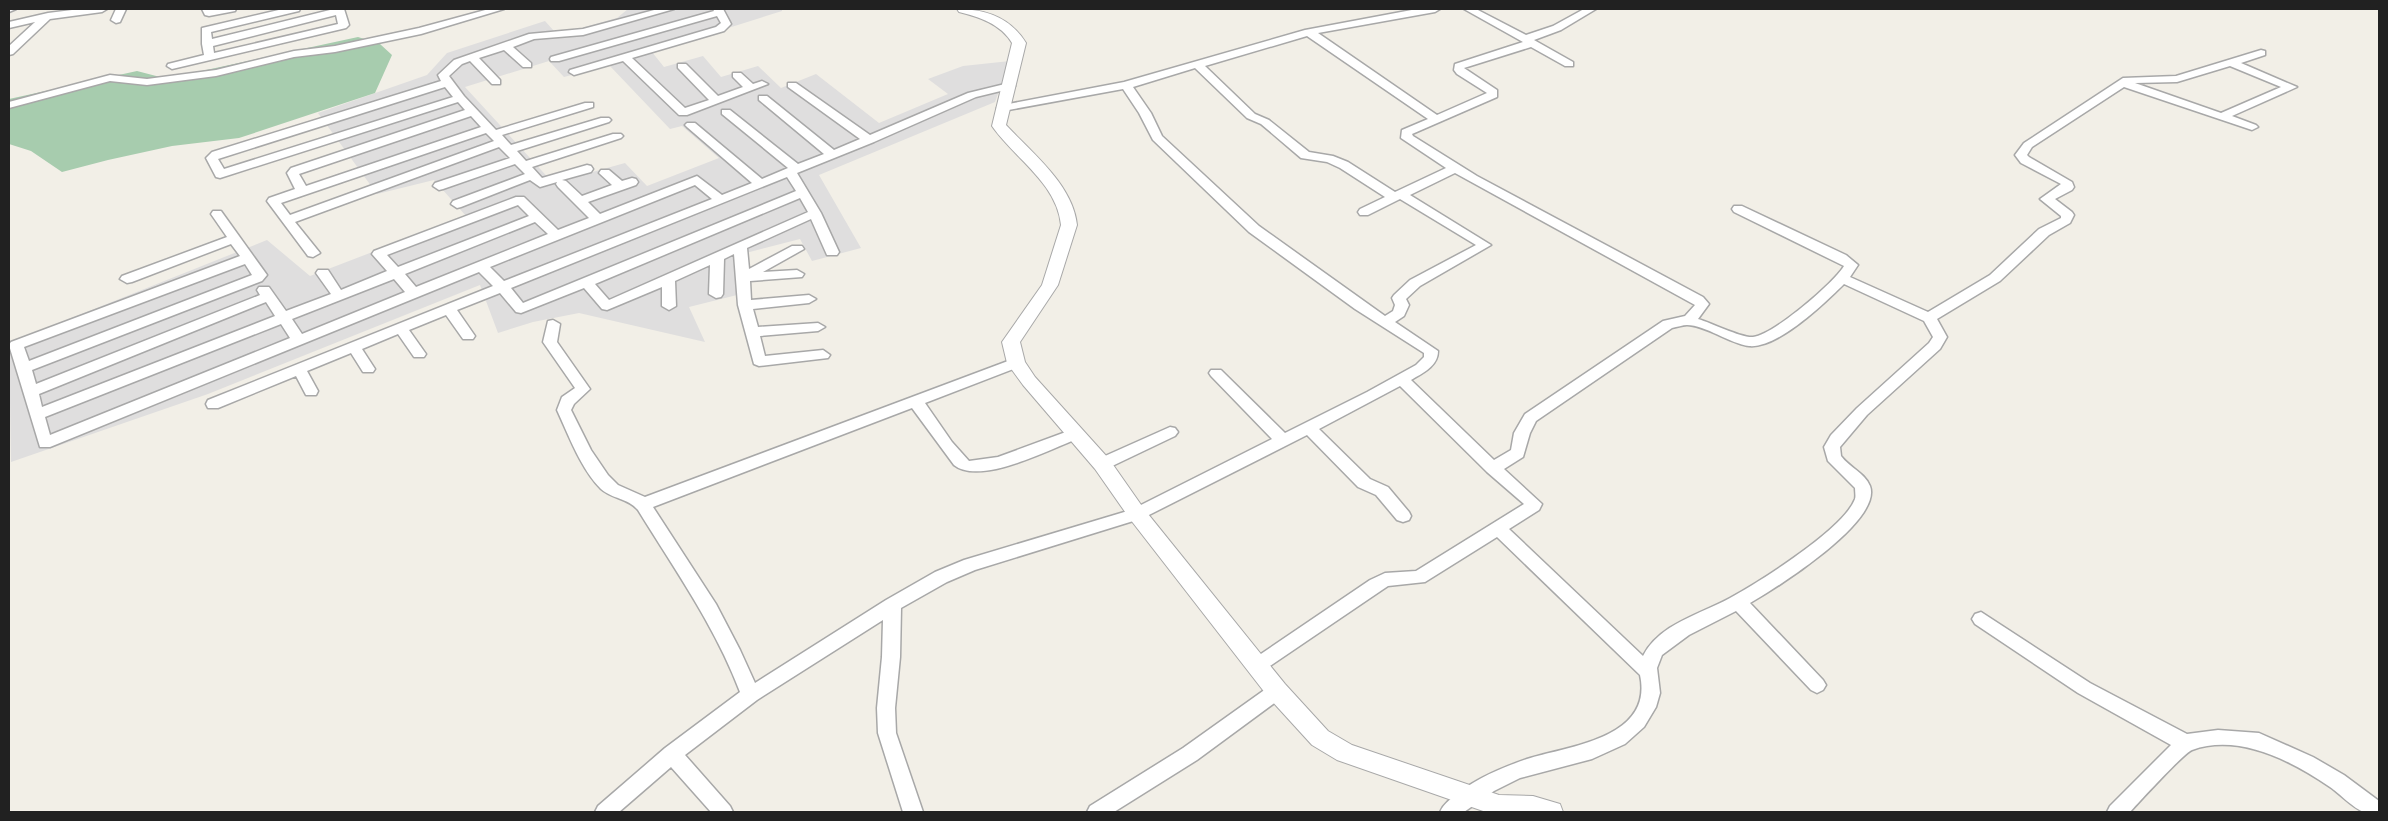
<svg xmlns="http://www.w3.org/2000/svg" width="2388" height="821" font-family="Lato,sans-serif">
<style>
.residential{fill:#dfdede;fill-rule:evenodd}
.cemetery{fill:#a7ccae}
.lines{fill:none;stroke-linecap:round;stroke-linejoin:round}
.minor-casing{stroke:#a8a8a8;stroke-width:3}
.tertiary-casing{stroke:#a8a8a8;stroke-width:2}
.minor{fill:#fff;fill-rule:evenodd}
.tertiary{fill:#fff;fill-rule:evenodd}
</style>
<rect width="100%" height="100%" fill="#f2efe7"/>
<path class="residential" d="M 628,9 L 782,9 L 782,11 L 652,52 L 664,67 L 703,56 L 721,77 L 758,66 L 781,88 L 816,74 L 879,123 L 948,94 L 928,79 L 963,66 L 1010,61 L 995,102 L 819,175 L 861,248 L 812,261 L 800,239 L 742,254 L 741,294 L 689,307 L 705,342 L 579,313 L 533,322 L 498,333 L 480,285 L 208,394 L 11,462 L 9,343 L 267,240 L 310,276 L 466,216 L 434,180 L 377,194 L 318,113 L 427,75 L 447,53 L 545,21 L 554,31 L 567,32 L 617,18 ZM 549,61 L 564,77 L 609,65 L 670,129 L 682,126 L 719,158 L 647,186 L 625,163 L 553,183 L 465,87 Z"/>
<polygon class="cemetery" points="358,37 380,44 392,55 375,93 239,138 172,146 108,160 62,172 31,151 9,144 9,99 137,71 160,77 197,72"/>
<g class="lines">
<defs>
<g id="minor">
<polygon points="9,9 16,9 9,12"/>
<polygon points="80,9 107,9 102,12 50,19 13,54 9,55 9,46 35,22 9,28 9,22 48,13"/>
<polygon points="116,9 126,9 120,22 116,23 111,20"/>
<polygon points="202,9 236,9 235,11 209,16 205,15"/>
<path d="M 283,9 L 300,9 L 299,11 L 211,32 L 212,39 L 334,9 L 344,9 L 349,25 L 346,28 L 172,69 L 167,66 L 168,64 L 204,55 L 202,44 L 202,28 ZM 336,15 L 338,24 L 214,53 L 213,46 Z"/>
<polygon points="489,9 504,9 421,34 335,52 294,57 216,76 147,85 110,81 9,108 9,102 110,75 147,79 216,70 294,51 335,46 419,28"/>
<path d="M 658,9 L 674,9 L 583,35 L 534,39 L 513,47 L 531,63 L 531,67 L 523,67 L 504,50 L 479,58 L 500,80 L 500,84 L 492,84 L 470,61 L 462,64 L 449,76 L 464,96 L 496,130 L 585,103 L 593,103 L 593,107 L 502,135 L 511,145 L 601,118 L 609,118 L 611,120 L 609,122 L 517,151 L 526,161 L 613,134 L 621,134 L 623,136 L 621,138 L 532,167 L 542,178 L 587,165 L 591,166 L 593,169 L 591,172 L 562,180 L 566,181 L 582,196 L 612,185 L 599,173 L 601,170 L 609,170 L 622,181 L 632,178 L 636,179 L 638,182 L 636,185 L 588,202 L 600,214 L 697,176 L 722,195 L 752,183 L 687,127 L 685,125 L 687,123 L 695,123 L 762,179 L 788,168 L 722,114 L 722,110 L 730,110 L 798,164 L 824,154 L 759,100 L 759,96 L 767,96 L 834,150 L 860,139 L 788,87 L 788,83 L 796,83 L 870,135 L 968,93 L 1009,83 L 1015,86 L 1013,88 L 976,97 L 874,142 L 797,173 L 821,213 L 839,252 L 837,255 L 827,255 L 811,219 L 747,248 L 749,269 L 792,246 L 802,246 L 804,249 L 763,272 L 797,270 L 804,274 L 802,277 L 750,281 L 751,300 L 809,295 L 816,299 L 809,303 L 753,309 L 758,327 L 818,323 L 825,327 L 818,331 L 760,336 L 765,356 L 823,350 L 830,355 L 828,358 L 759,366 L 754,364 L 738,305 L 734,254 L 724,259 L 723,294 L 721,297 L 716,298 L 709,294 L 710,265 L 675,281 L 676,306 L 669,310 L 662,306 L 662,287 L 607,310 L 602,309 L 584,288 L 521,313 L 516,312 L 500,293 L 457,310 L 475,336 L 473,339 L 463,339 L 446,315 L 409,330 L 426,354 L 424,357 L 414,357 L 398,334 L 362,349 L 375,369 L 373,372 L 363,372 L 351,353 L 307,371 L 318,391 L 316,395 L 306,395 L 296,376 L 218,408 L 208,408 L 206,404 L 208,400 L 493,286 L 479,272 L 50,447 L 40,447 L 9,345 L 11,342 L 240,256 L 231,244 L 132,282 L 127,283 L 120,279 L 122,276 L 227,237 L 211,214 L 213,211 L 221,211 L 267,275 L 262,281 L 32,370 L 36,384 L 260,295 L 257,290 L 259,287 L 269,287 L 286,311 L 331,294 L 316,273 L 318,270 L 328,270 L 341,290 L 387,271 L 372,254 L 374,251 L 516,197 L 524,197 L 558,230 L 589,218 L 558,187 L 556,184 L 557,182 L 540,187 L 530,180 L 461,207 L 457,208 L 451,204 L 453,201 L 525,174 L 515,164 L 443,189 L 439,190 L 433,186 L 435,183 L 510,158 L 499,147 L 295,222 L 320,253 L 313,257 L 308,256 L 267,201 L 269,198 L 295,189 L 287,173 L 291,168 L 465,110 L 458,102 L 220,178 L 216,177 L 206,158 L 212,152 L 441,81 L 438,75 L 454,60 L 529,34 L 583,29 ZM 445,87 L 453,97 L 224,169 L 218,159 ZM 471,116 L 481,127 L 306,186 L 299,174 ZM 486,133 L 494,141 L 290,215 L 281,203 ZM 787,177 L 796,191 L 523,303 L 511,288 ZM 695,185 L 712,199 L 504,281 L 490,267 ZM 800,198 L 808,212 L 609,300 L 595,284 ZM 518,205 L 529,216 L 398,267 L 387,255 ZM 535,222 L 548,234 L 416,287 L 405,274 ZM 245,264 L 252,275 L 29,361 L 24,347 ZM 394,279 L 405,292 L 302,334 L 292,319 ZM 266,302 L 275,316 L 42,407 L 39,394 ZM 281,324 L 290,338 L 50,435 L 45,417 Z"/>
<polygon points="713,9 723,9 731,24 724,31 632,58 685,108 709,100 678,68 678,64 686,64 718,96 743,87 733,77 733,73 741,73 753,84 762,81 768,84 687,115 679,115 623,61 574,75 569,72 570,70 716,27 721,23 717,16 559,61 551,61 550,59 551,57 714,11"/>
<path d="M 1417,9 L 1440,9 L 1435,12 L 1318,33 L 1437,115 L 1487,93 L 1457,74 L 1454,70 L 1455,64 L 1523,42 L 1464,9 L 1476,9 L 1526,35 L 1553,26 L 1584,9 L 1596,9 L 1561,30 L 1534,40 L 1573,62 L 1573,66 L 1565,66 L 1531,47 L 1464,68 L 1497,90 L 1497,97 L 1412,134 L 1413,136 L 1477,176 L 1703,297 L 1709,304 L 1698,319 C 1712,323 1741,338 1753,337 C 1773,335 1834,283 1844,266 L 1734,212 L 1732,209 L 1734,206 L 1742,206 L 1846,255 L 1858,265 L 1850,277 L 1928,312 L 1990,275 L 2039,229 L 2061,218 L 2061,216 L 2040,199 L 2061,184 L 2021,163 L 2015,155 L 2024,143 L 2123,78 L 2176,76 L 2261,50 L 2265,51 L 2265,55 L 2241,63 L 2297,87 L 2232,116 L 2256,125 L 2258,127 L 2252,130 L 2124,87 L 2032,147 L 2027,155 L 2029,157 L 2072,182 L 2074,187 L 2072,190 L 2055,199 L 2072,212 L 2074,215 L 2070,223 L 2049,235 L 2000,281 L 1937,319 L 1947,337 L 1940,349 L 1867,415 L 1840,447 L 1841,456 C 1849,467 1865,473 1870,486 C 1883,521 1776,588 1750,603 L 1823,680 L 1826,685 L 1823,690 L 1817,693 L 1811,690 L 1736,611 L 1689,635 L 1662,655 L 1657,668 L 1660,693 L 1656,707 L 1644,727 L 1625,744 L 1592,759 L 1520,778 L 1494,791 L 1464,812 L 1440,812 C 1444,803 1453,797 1461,791 C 1481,776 1504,767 1527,759 C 1567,746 1654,739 1640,675 L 1497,537 L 1425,582 L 1388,586 L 1382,590 L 1264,670 L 1258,672 L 1252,670 L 1249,665 L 1252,660 L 1370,580 L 1385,573 L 1416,571 L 1524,504 L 1487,472 L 1400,386 L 1319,429 L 1370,479 L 1388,487 L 1409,512 L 1411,516 L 1409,520 L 1403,522 L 1397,520 L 1376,495 L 1358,487 L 1307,435 L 1143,518 L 975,570 L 947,582 L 901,608 L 900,657 L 895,708 L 896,733 L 923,812 L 903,812 L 878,733 L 877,708 L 882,657 L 883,620 L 757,700 L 685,755 L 730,806 L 733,812 L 711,812 L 671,767 L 619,812 L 595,812 L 598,806 L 665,748 L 740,692 C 715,626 675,570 638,510 C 628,498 612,499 601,489 C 581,469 569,436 557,410 L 562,397 L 575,388 L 543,342 L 548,321 L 553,320 L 560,324 L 557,342 L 590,389 L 574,404 L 571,410 L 591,450 L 608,475 L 618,485 L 645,497 L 1016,358 L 1021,360 L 1023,363 L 1021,366 L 925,403 L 952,442 L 969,461 L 998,457 L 1074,429 L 1079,430 L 1082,434 L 1079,438 C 1051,449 980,486 954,465 L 912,408 L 653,507 L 716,604 L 740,650 L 755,683 L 886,600 L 935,572 L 964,560 L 1131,510 L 1272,439 L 1211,376 L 1209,373 L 1211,370 L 1221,370 L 1285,433 L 1367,392 L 1416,365 L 1424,357 L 1424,353 L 1355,309 L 1249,232 L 1153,140 L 1139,113 L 1123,89 L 1003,111 L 997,108 L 1003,105 L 1124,82 L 1305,30 ZM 1307,36 L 1428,119 L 1402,130 L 1401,138 L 1446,168 L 1395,192 L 1348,162 L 1333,156 L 1309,152 L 1269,120 L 1255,114 L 1205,66 ZM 2230,66 L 2281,87 L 2221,113 L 2135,83 L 2177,82 ZM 1195,68 L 1247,118 L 1261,124 L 1301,158 L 1327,162 L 1340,168 L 1385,197 L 1360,209 L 1358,212 L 1360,215 L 1368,215 L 1400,199 L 1476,245 L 1410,280 L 1394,295 L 1392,298 L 1395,305 L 1393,311 L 1385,316 L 1259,226 L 1162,136 L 1151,113 L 1133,87 ZM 1455,173 L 1695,305 L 1685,316 L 1663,321 L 1525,414 L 1514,433 L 1511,450 L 1494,460 L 1411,380 C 1423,373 1438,366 1438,351 L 1395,322 L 1404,316 L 1409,305 L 1406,299 L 1420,286 L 1491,245 L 1410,195 ZM 1844,284 L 1924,321 L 1933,337 L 1929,343 L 1857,408 L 1831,435 L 1824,447 L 1828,461 L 1855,488 C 1855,492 1856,496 1855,499 C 1844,529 1759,582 1730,598 C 1701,614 1659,624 1643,656 L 1509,529 L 1539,510 L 1542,504 L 1504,469 L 1523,457 L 1530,433 L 1536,421 L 1672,328 C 1677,327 1683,325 1687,325 C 1705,325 1731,344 1749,346 C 1777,349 1825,303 1844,284 Z"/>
<polygon points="1170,427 1175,428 1178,432 1175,436 1108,468 1096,468 1094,464 1096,460"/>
<path d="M 1981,612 L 2090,683 L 2187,734 L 2218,730 L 2259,733 L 2313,757 L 2344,775 L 2379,801 L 2379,812 C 2375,812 2368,814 2364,812 C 2354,809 2339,793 2330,787 C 2292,761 2239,733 2192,750 C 2184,753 2139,802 2130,812 L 2107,812 L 2110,806 L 2171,745 L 2078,693 L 1975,624 L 1972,619 L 1975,614 Z"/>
<polygon points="1277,683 1284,686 1286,691 1284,696 1197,760 1114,812 1087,812 1090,806 1183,748 1270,686"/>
</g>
<path id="tertiary" d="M 957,9 C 985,9 1010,17 1026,43 L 1006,125 C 1032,153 1073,185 1077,225 L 1058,285 L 1020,342 L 1025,362 L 1035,377 L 1109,459 L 1144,509 L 1285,684 L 1328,731 L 1352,745 L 1499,795 L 1533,796 L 1560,804 L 1563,812 L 1486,812 L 1337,760 L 1312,745 L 1269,698 L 1130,519 L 1095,469 L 1023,385 L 1007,363 L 1002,342 L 1042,285 L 1061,225 C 1057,183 1014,158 992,126 L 1012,43 C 1001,24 979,17 959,12 Z"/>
</defs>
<use href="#minor" class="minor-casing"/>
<use href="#tertiary" class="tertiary-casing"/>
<use href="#minor" class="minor"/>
<use href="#tertiary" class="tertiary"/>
</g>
<rect width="2388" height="821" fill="none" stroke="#212121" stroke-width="20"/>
</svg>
